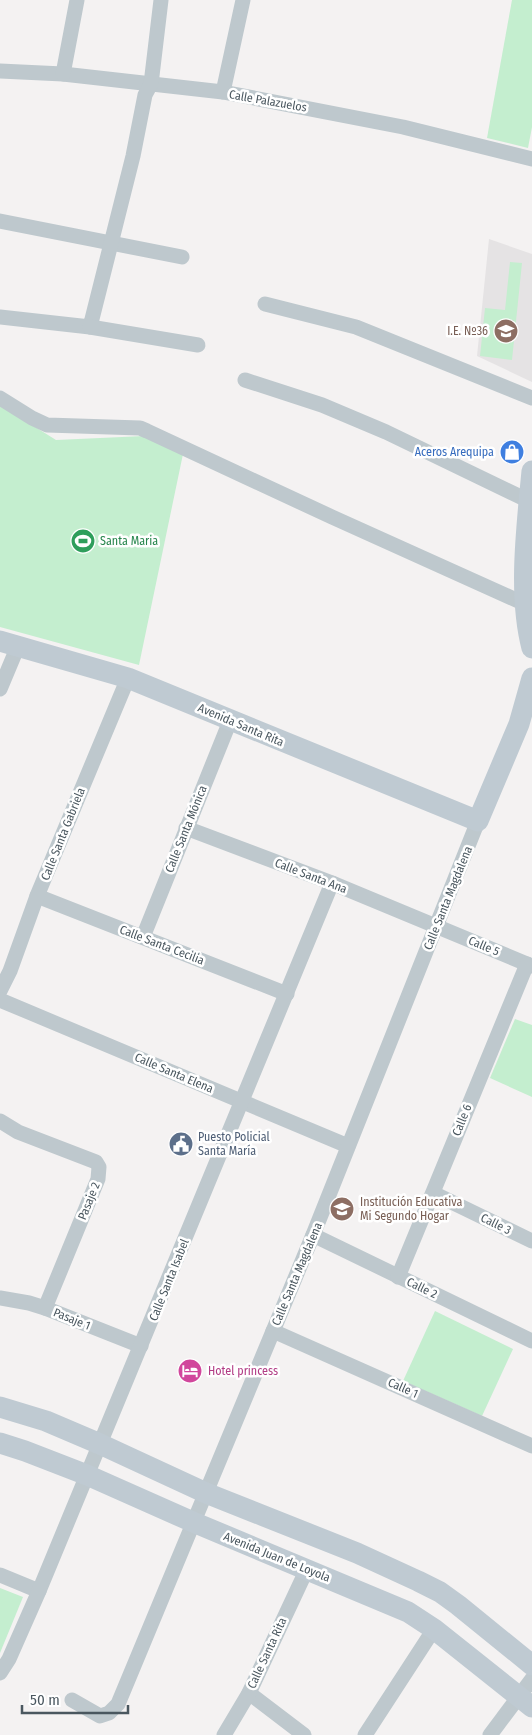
<svg xmlns="http://www.w3.org/2000/svg" width="532" height="1735" font-family="'Fira Sans Condensed',sans-serif">
<style>
.education{fill:#e5e3e4}
.green{fill:#c4eecf}
.lines{fill:none;stroke-linecap:round;stroke-linejoin:round}
.street{stroke:#bec8cd;stroke-width:15}
.secondary{stroke:#bfcad2;stroke-width:21}
.labels{text-anchor:middle;dominant-baseline:central;stroke-width:5;stroke-linejoin:round;paint-order:stroke}
.street-label{font-size:12px;fill:#4a575f;stroke:#fff}
.education-label{font-size:12px;fill:#785e54;stroke:#fff;text-anchor:end}
.shop-label{font-size:12px;fill:#366cbe;stroke:#fff;text-anchor:end}
.leisure-label{font-size:12px;fill:#27864d;stroke:#fff;text-anchor:start}
.service-label{font-size:12px;fill:#4e5e75;stroke:#fff;text-anchor:start}
.hotel-label{font-size:12px;fill:#b23c85;stroke:#fff;text-anchor:start}
</style>
<rect width="100%" height="100%" fill="#f4f2f2"/>
<polygon class="education" points="489,239 532,254 532,382 477,356"/>
<g class="green">
<polygon points="512,0 532,0 532,127 528,148 487,138"/>
<polygon points="510,262 522,263 512,360 480,356 485,308 505,310"/>
<polygon points="0,405 56,440 144,436 183,454 139,665 0,627"/>
<polygon points="515,1019 532,1025 532,1097 490,1078"/>
<polygon points="435,1311 513,1349 482,1416 403,1381"/>
<polygon points="0,1588 23,1597 0,1653"/>
</g>
<g class="lines">
<g class="street">
<polyline points="0,71 63,74 223,92 403,127 532,159"/>
<polyline points="63,74 77,0"/>
<polyline points="223,92 243,0"/>
<polyline points="0,221 182,257"/>
<polyline points="265,304 356,327 532,398"/>
<polyline points="0,317 90,327 133,156 145,95 151,84 161,0"/>
<polyline points="90,327 198,345"/>
<polyline points="245,380 322,405 386,432 529,501"/>
<polyline points="0,398 32,418 47,425 140,428 147,431 332,517 525,604"/>
<polyline points="0,689 18,646"/>
<polyline points="186,828 332,883 532,966"/>
<polyline points="37,896 287,994"/>
<polyline points="143,937 230,721"/>
<polyline points="0,991 10,971 37,896 128,678"/>
<polyline points="0,1000 348,1146"/>
<polyline points="0,1121 18,1132 96,1162 99,1167 98,1179 45,1308"/>
<polyline points="433,1193 532,1241"/>
<polyline points="313,1235 532,1341"/>
<polyline points="398,1277 527,964"/>
<polyline points="0,1298 29,1303 45,1308 141,1346"/>
<polyline points="273,1331 532,1446"/>
<polyline points="0,1575 39,1591"/>
<polyline points="0,1673 9,1659 39,1591 332,883"/>
<polyline points="249,1693 304,1735"/>
<polyline points="72,1700 100,1716 109,1713 118,1704 313,1235 478,821"/>
<polyline points="224,1735 249,1693 307,1569"/>
<polyline points="365,1735 434,1629"/>
<polyline points="490,1735 532,1679"/>
</g>
<g class="secondary">
<path d="M 532,471 C 527,525 518,595 532,648"/>
<polyline points="0,641 128,678 478,821 519,724 532,678"/>
<polyline points="0,1407 46,1421 100,1444 206,1493 357,1553 418,1581 440,1592 458,1605 532,1665"/>
<polyline points="0,1443 25,1451 87,1475 193,1522 408,1612 434,1629 532,1707"/>
</g>
</g>
<defs>
<symbol id="school-disc" viewBox="-11 -11 22 22"><circle r="9.5" fill="#8d6e63" stroke="#fff"/><path d="M0-5L7-2L0 1L-7-2ZM-4 1L0 2.5L4 1V4Q0 6-4 4Z" fill="#fff"/></symbol>
<symbol id="shop-disc" viewBox="-11 -11 22 22"><circle r="9.5" fill="#3f7fe0" stroke="#fff"/><path d="M-5-2.5h2.3a2.7 3.5 0 0 1 5.4 0H5L5.5 6h-11ZM-1.5-2.5h3a1.5 2.3 0 0 0-3 0Z" fill="#fff"/></symbol>
<symbol id="stadium-disc" viewBox="-11 -11 22 22"><circle r="9.5" fill="#2e9e5b" stroke="#fff"/><path d="M0-5a6.5 5 0 1 0 0 10a6.5 5 0 1 0 0-10ZM-3.5-1.8h7v3.6h-7Z" fill="#fff"/></symbol>
<symbol id="civic-disc" viewBox="-11 -11 22 22"><circle r="9.5" fill="#5c6f8a" stroke="#fff"/><path d="M-.6-6.5H3V-4.5H.6V-3L4-1V1h2V6H-6V1h2V-1L-.6-3ZM-1.2 2.5V6h2.4V2.5Z" fill="#fff"/></symbol>
<symbol id="hotel-disc" viewBox="-11 -11 22 22"><circle r="9.5" fill="#d1479c" stroke="#fff"/><path d="M-6-4.5h1.5V1H6V5H4.5V3h-9V5H-6ZM-4 0a1.8 1.8 0 1 1 3.6 0ZM.5 0V-2.5h3Q6-2.5 6 0Z" fill="#fff"/></symbol>
</defs>
<g fill-rule="evenodd">
<use href="#school-disc" x="492" y="317" width="28" height="28"/>
<use href="#shop-disc" x="498" y="438" width="28" height="28"/>
<use href="#stadium-disc" x="69" y="527" width="28" height="28"/>
<use href="#civic-disc" x="167" y="1130" width="28" height="28"/>
<use href="#school-disc" x="328" y="1195" width="28" height="28"/>
<use href="#hotel-disc" x="176" y="1357" width="28" height="28"/>
</g>
<g class="labels">
<g class="street-label">
<text transform="translate(268 101) rotate(10)">Calle Palazuelos</text>
<text transform="translate(241 725) rotate(23)">Avenida Santa Rita</text>
<text transform="translate(186 829) rotate(-68)">Calle Santa Mónica</text>
<text transform="translate(63 834) rotate(-68)">Calle Santa Gabriela</text>
<text transform="translate(311 876) rotate(21)">Calle Santa Ana</text>
<text transform="translate(448 898) rotate(-68)">Calle Santa Magdalena</text>
<text transform="translate(162 945) rotate(21)">Calle Santa Cecilia</text>
<text transform="translate(484 946) rotate(23)">Calle 5</text>
<text transform="translate(174 1073) rotate(23)">Calle Santa Elena</text>
<text transform="translate(462 1120) rotate(-68)">Calle 6</text>
<text transform="translate(89 1201) rotate(-68)">Pasaje 2</text>
<text transform="translate(496 1224) rotate(26)">Calle 3</text>
<text transform="translate(297 1274) rotate(-67)">Calle Santa Magdalena</text>
<text transform="translate(169 1280) rotate(-68)">Calle Santa Isabel</text>
<text transform="translate(422 1288) rotate(26)">Calle 2</text>
<text transform="translate(72 1319) rotate(22)">Pasaje 1</text>
<text transform="translate(403 1388) rotate(24)">Calle 1</text>
<text transform="translate(277 1557) rotate(22)">Avenida Juan de Loyola</text>
<text transform="translate(267 1653) rotate(-65)">Calle Santa Rita</text>
</g>
<g class="education-label">
<text x="488" y="331">I.E. Nº36</text>
<text x="360" y="1202" text-anchor="start">Institución Educativa<tspan x="360" dy="14">Mi Segundo Hogar</tspan></text>
</g>
<g class="shop-label">
<text x="494" y="452">Aceros Arequipa</text>
</g>
<g class="leisure-label">
<text x="100" y="541">Santa Maria</text>
</g>
<g class="service-label">
<text x="198" y="1137">Puesto Policial<tspan x="198" dy="14">Santa María</tspan></text>
</g>
<g class="hotel-label">
<text x="208" y="1371">Hotel princess</text>
</g>
</g>
<path d="M22 1705v8h106v-8" fill="none" stroke="#4a575f" stroke-width="2.5"/>
<text x="30" y="1705" font-size="15" fill="#4a575f" stroke="#ffffff" stroke-width="4" paint-order="stroke">50 m</text>
</svg>
